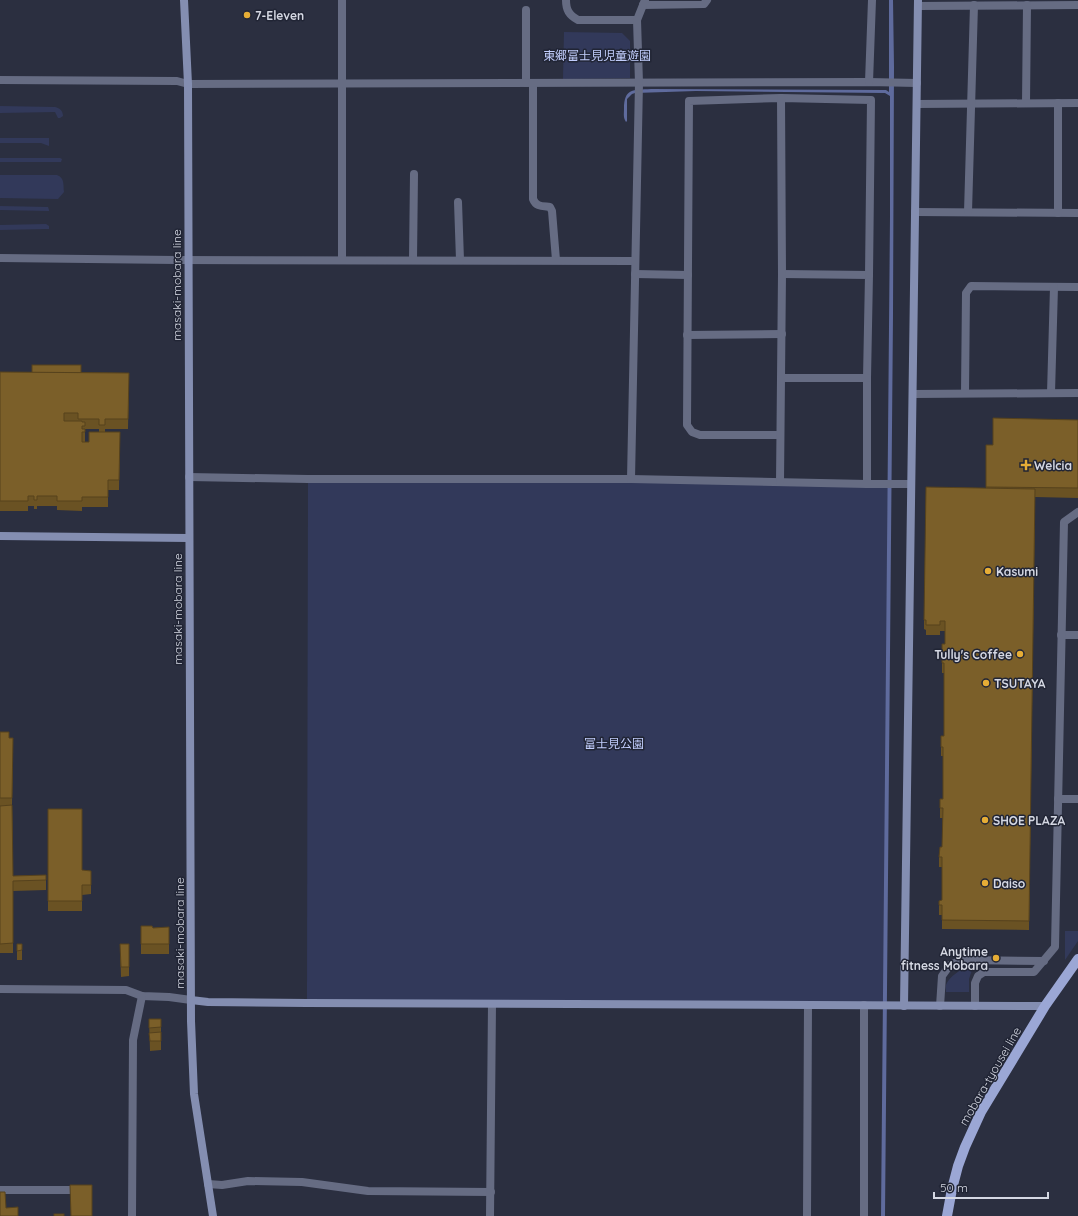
<svg xmlns="http://www.w3.org/2000/svg" width="1078" height="1216" font-family="Quicksand,'Noto Sans JP',sans-serif">
<style>
.green{fill:#32395a}
.water{fill:#5f6b9d}
.lines{fill:none;stroke-linecap:round;stroke-linejoin:round}
.lane{stroke:#666c83;stroke-width:8}
.street{stroke:#666c83;stroke-width:8}
.secondary{stroke:#848eb1;stroke-width:8}
.primary{stroke:#9ba7d5;stroke-width:10}
.wall{fill:#6a5223;fill-rule:evenodd}
.building{fill:#7b5f29;stroke:#56421d}
.poi-dot{fill:#e6ad36;stroke:#212535;stroke-width:1.5}
.labels{text-anchor:middle;dominant-baseline:central;stroke-width:3;stroke-linejoin:round;paint-order:stroke}
.poi-label{font-size:12px;font-weight:bold;fill:#d5d8e3;stroke:#212535;text-anchor:start}
.park-label{font-size:12px;fill:#c2cefd;stroke:#212535}
.street-label{font-size:12px;fill:#d5d8e3;stroke:#212535}
</style>
<rect width="100%" height="100%" fill="#2b2f40"/>
<g class="green">
<polygon points="564,32 622,33 630,41 630,78 563,79"/>
<path d="M 0,106 L 55,107 C 60,108 63,111 63,116 L 60,118 L 58,118 L 55,112 L 0,113 Z"/>
<polygon points="0,138 49,138 49,146 41,143 0,143"/>
<polygon points="0,158 60,158 62,159 61,162 0,162"/>
<path d="M 0,175 L 57,175 C 65,178 63,185 64,192 L 58,199 L 0,198 Z"/>
<polygon points="0,206 48,207 49,210 49,211 0,210"/>
<polygon points="46,224 49,226 49,229 47,229 0,230 0,225"/>
<polygon points="308,479 888,484 884,1006 307,1003"/>
<polygon points="1065,931 1078,931 1078,941 1065,960"/>
<path d="M 970,965 L 979,966 L 972,970 L 969,979 L 969,992 L 946,992 C 946,990 945,987 946,985 C 949,976 962,969 970,965 Z"/>
</g>
<path class="water" d="M 889,0 L 893,0 L 894,67 L 893,315 L 885,1216 L 881,1216 L 890,216 L 890,96 L 885,93 L 696,91 L 635,93 L 632,94 L 627,99 L 627,121 L 626,122 C 623,118 624,114 624,109 C 624,88 633,90 651,89 L 886,90 L 889,92 Z"/>
<g class="lines">
<g class="lane">
<polyline points="526,10 526,83"/>
<path d="M 533,83 L 533,199 C 536,207 543,206 550,207 L 552,211 L 556,260"/>
<polyline points="458,202 460,260"/>
<polyline points="342,260 342,0"/>
<polyline points="413,260 414,174"/>
<polyline points="1061,635 1078,635"/>
<polyline points="1058,799 1078,799"/>
<polyline points="0,989 126,990 142,996 169,997 191,1000"/>
<polyline points="940,1006 942,976 950,965 962,960 1044,961"/>
<polyline points="975,1006 975,983 978,976 984,972 1034,972 1055,947 1064,522 1078,512"/>
<polyline points="0,1190 70,1190"/>
<polyline points="132,1216 133,1040 142,996"/>
</g>
<g class="street">
<path d="M 566,0 C 566,10 569,15 578,20 L 637,20"/>
<polyline points="643,5 704,4 707,0"/>
<polyline points="918,6 1078,5"/>
<polyline points="0,80 177,81 188,84 869,82 917,83"/>
<polyline points="869,82 872,0"/>
<polyline points="1026,103 1027,5"/>
<polyline points="917,104 1078,103"/>
<polyline points="915,212 1078,213"/>
<polyline points="968,212 974,5"/>
<polyline points="1058,213 1058,103"/>
<polyline points="0,258 176,260 635,261"/>
<polyline points="635,274 688,275"/>
<polyline points="782,274 869,275 867,378 867,484"/>
<polyline points="687,335 782,334"/>
<polyline points="781,378 867,378"/>
<polyline points="965,393 966,293 971,286 1078,287"/>
<polyline points="1051,393 1054,287"/>
<polyline points="913,394 1078,393"/>
<polyline points="780,435 700,435 692,432 687,425 689,101 781,98 871,100 869,275"/>
<polyline points="189,477 308,479 631,479 867,484 911,484"/>
<polyline points="631,479 639,83 637,20 645,0"/>
<polyline points="780,482 782,274 781,98"/>
<polyline points="864,1005 864,1216"/>
<polyline points="208,1184 222,1185 248,1181 302,1182 368,1191 491,1192"/>
<polyline points="490,1216 492,1004"/>
<polyline points="807,1216 808,1005"/>
</g>
<g class="secondary">
<polyline points="184,0 188,84 191,1021 194,1094 213,1216"/>
<polyline points="0,536 188,538"/>
<polyline points="191,1000 208,1002 307,1003 1045,1006"/>
<polyline points="904,1006 918,0"/>
</g>
<polyline class="primary" points="947,1216 952,1189 958,1166 965,1147 981,1112 1045,1006 1078,959"/>
</g>
<g class="wall">
<path d="M 0,372 L 129,373 L 128,429 L 105,429 L 105,432 L 120,432 L 119,490 L 108,490 L 108,507 L 82,507 L 82,511 L 57,510 L 57,506 L 37,506 L 37,509 L 34,509 L 34,506 L 28,506 L 28,511 L 0,511 ZM 85,429 L 99,429 L 99,432 L 89,442 L 85,442 Z"/>
<polygon points="1078,420 1078,498 1035,497 1029,930 942,929 942,915 939,915 939,905 942,900 942,867 939,867 939,857 942,847 943,818 940,818 940,808 943,799 943,756 941,756 941,747 944,736 944,673 942,673 942,644 945,644 945,631 940,631 940,635 926,635 926,630 924,629 924,620 986,488 986,445 993,445"/>
<polygon points="0,732 9,738 13,738 12,805 13,876 46,875 46,890 13,891 13,953 0,953"/>
<polygon points="48,809 82,870 91,871 91,894 82,895 82,911 48,911"/>
<polygon points="141,926 153,928 169,927 169,954 141,954"/>
<rect x="17" y="944" width="5" height="16"/>
<polygon points="120,944 129,967 129,976 121,977"/>
<polygon points="149,1019 161,1027 161,1050 150,1051"/>
</g>
<g class="building">
<rect x="32" y="365" width="49" height="8"/>
<polygon points="0,372 129,373 128,419 105,419 105,425 99,425 99,419 78,419 78,413 64,413 64,421 82,421 82,422 85,422 85,426 82,426 82,429 85,429 85,432 82,432 82,442 89,442 89,432 120,432 119,480 108,480 108,497 82,497 82,501 57,501 57,496 37,496 37,500 34,500 34,496 28,496 28,501 0,501"/>
<polygon points="993,418 1078,420 1078,488 986,487 986,445 993,445"/>
<polygon points="926,487 1035,489 1029,921 942,920 942,905 939,905 939,901 942,900 942,857 939,857 940,847 942,847 943,808 940,808 940,799 943,799 943,747 941,747 941,736 944,736 944,663 942,663 942,657 944,657 944,654 942,654 942,644 945,644 945,621 940,621 940,625 926,625 926,620 924,620"/>
<polygon points="0,732 9,732 9,738 13,738 12,798 0,798"/>
<polygon points="12,805 13,876 46,875 46,880 13,881 13,943 0,944 0,806"/>
<polygon points="48,809 82,809 82,870 91,871 91,885 82,885 82,901 48,901"/>
<polygon points="141,926 152,926 153,928 169,927 169,944 141,944"/>
<polygon points="17,944 22,944 22,950 17,951"/>
<polygon points="120,944 129,944 129,967 121,967"/>
<polygon points="149,1019 161,1019 161,1027 149,1028"/>
<polygon points="161,1032 161,1041 150,1041 149,1033"/>
<polygon points="70,1185 92,1185 92,1216 71,1216"/>
<polygon points="0,1192 5,1192 6,1208 18,1207 18,1216 0,1216"/>
<rect x="54" y="1214" width="10" height="2"/>
</g>
<g class="poi-dot">
<circle cx="247" cy="15" r="4"/>
<path d="M1024 459h4v4h4v4h-4v4h-4v-4h-4v-4h4z"/>
<circle cx="988" cy="571" r="4"/>
<circle cx="1020" cy="654" r="4"/>
<circle cx="986" cy="683" r="4"/>
<circle cx="985" cy="820" r="4"/>
<circle cx="985" cy="883" r="4"/>
<circle cx="996" cy="958" r="4"/>
</g>
<g class="labels">
<g class="poi-label">
<text x="255" y="15">7-Eleven</text>
<text x="1034" y="465">Welcia</text>
<text x="996" y="571">Kasumi</text>
<text x="1012" y="654" text-anchor="end">Tully's Coffee</text>
<text x="994" y="683">TSUTAYA</text>
<text x="993" y="820">SHOE PLAZA</text>
<text x="993" y="883">Daiso</text>
<text x="988" y="951" text-anchor="end">Anytime<tspan x="988" dy="14">fitness Mobara</tspan></text>
</g>
<g class="park-label">
<text x="597" y="55">東郷富士見児童遊園</text>
<text x="614" y="743">富士見公園</text>
</g>
<g class="street-label">
<text transform="translate(176 285) rotate(-90)">masaki-mobara line</text>
<text transform="translate(177 609) rotate(-90)">masaki-mobara line</text>
<text transform="translate(179 933) rotate(-90)">masaki-mobara line</text>
<text transform="translate(990 1076) rotate(-60)">mobara-tyousei line</text>
</g>
</g>
<path d="M934 1192v6h114v-6" fill="none" stroke="#d5d8e3" stroke-width="2"/>
<text x="940" y="1192" font-size="12" fill="#d5d8e3" stroke="#212535" stroke-width="3" paint-order="stroke">50 m</text>
</svg>
